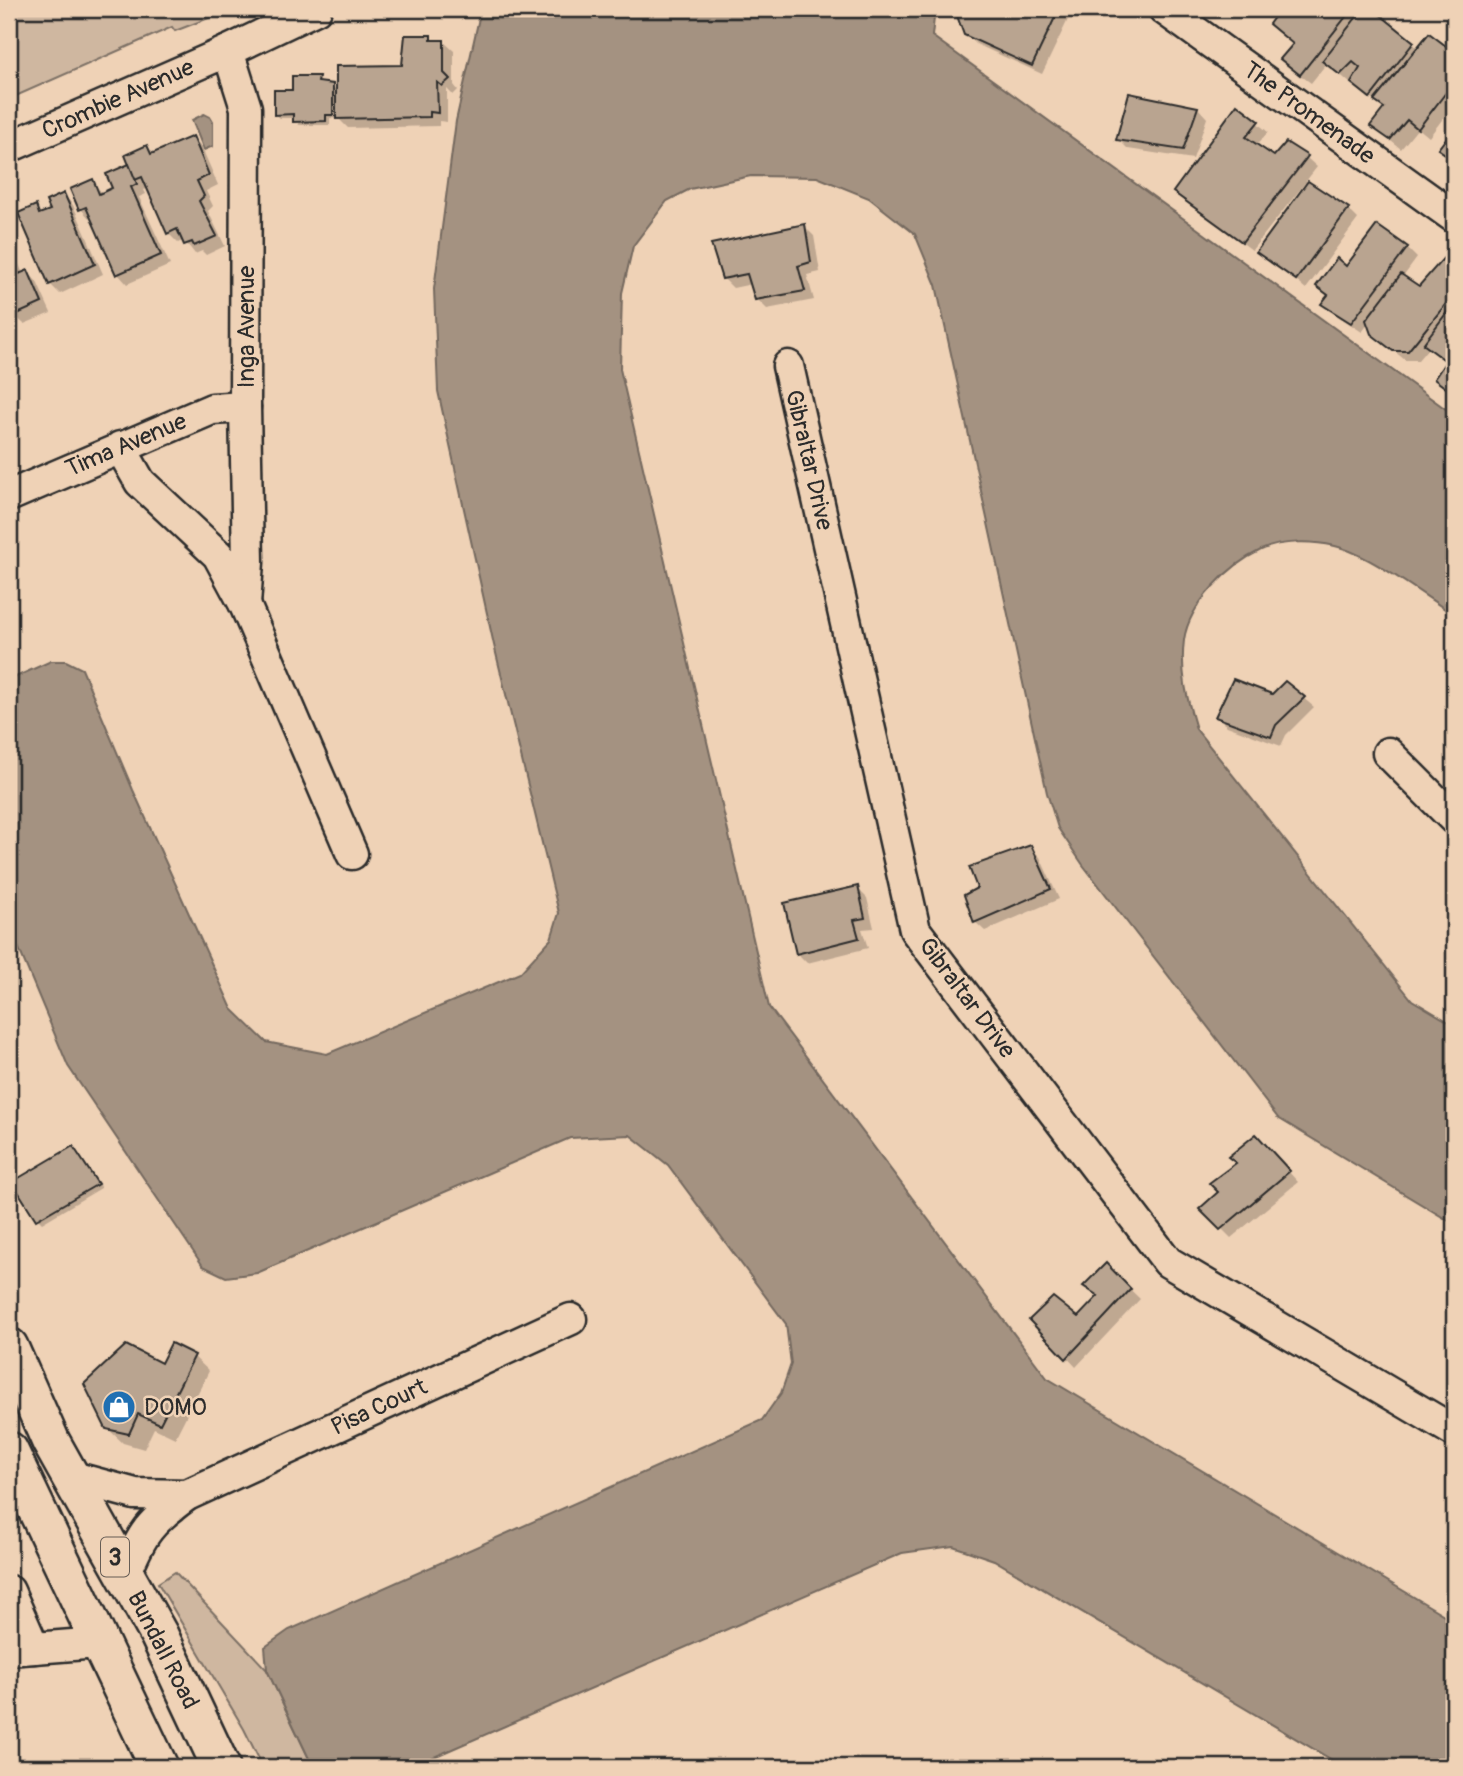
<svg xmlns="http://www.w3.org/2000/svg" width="1463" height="1776" font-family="Pangolin,sans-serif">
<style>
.green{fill:#cfb7a0;stroke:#7d7166;stroke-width:2}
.water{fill:#a49281;stroke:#74695f;stroke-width:2}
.shadow{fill:#0003}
.building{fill:#b9a490;stroke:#2b2b2b;stroke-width:2}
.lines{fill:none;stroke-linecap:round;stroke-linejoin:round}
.minor-casing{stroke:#2b2b2b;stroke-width:35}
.major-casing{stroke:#2b2b2b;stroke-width:42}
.minor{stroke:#efd2b6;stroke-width:30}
.major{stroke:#efd2b6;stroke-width:37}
.labels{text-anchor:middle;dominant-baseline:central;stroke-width:5;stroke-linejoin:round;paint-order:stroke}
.shield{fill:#efd2b6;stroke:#665d55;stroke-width:2}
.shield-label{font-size:23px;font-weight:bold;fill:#2b2b2b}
.street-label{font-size:24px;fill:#2b2b2b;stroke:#efd2b6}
.poi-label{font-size:24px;fill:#2b2b2b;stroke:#efd2b6;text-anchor:start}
</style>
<rect width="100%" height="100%" fill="#efd2b6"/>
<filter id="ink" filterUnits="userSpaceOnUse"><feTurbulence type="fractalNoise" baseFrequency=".0143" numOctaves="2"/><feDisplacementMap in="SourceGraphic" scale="14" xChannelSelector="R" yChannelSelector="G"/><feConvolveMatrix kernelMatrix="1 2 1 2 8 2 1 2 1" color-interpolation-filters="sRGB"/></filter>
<g filter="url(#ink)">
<g class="green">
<polygon points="9,9 232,9 175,31 172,27 9,99"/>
<polygon points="175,1572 267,1670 313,1767 263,1767 244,1729 158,1583"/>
</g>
<g class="water">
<path d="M 481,9 L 935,9 L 932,36 L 1454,415 L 1454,615 C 1423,595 1369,554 1335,546 C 1313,541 1282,540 1261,550 C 1229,565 1189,604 1184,640 C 1180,672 1187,699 1196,729 L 1412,1000 L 1454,1025 L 1454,1224 L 1278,1118 L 1083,865 L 1058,828 L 1047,793 L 936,285 L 915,234 L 869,198 L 817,177 L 751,176 L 690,189 L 667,201 L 633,246 L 622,293 L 620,369 L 769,1007 L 1047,1378 L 1454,1621 L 1454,1767 L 1344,1767 L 994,1560 L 953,1546 L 902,1553 L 411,1767 L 313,1767 L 267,1670 L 265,1647 L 289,1630 L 762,1420 L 781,1393 L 791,1364 L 786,1324 L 668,1165 L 630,1135 L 570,1138 L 257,1273 L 226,1277 L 203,1266 L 68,1066 L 9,925 L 9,680 L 51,661 L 66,661 L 82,669 L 133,790 L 232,1009 L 266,1042 L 327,1054 L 520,973 L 551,939 L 559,913 L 494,645 L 438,391 L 434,289 L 456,121 Z"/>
<polygon points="204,114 210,117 213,122 213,146 204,150 192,120"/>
</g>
<g class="shadow">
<polygon points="961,9 1073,9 1042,74 976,44 966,34 958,14"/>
<polygon points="1254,9 1276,9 1268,19"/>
<polygon points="1282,9 1370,9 1418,48 1429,35 1454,54 1454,104 1429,137 1418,128 1401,149 1372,126 1385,109 1353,82 1351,84 1327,63 1311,83 1292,69 1295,45 1271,23"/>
<polygon points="430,37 435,42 444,42 454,51 454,85 458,90 453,95 447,89 447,122 439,121 439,126 348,128 339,119 330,118 330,125 299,125 295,118 280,118 275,114 294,92 318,77 322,84 332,86 338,92 404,67"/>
<polygon points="1237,106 1268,132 1256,146 1274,158 1286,145 1307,158 1317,167 1306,181 1348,209 1358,219 1306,289 1259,251 1308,185 1305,183 1252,250 1185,201 1175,192"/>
<polygon points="1198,108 1207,118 1193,159 1128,149 1118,139"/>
<polygon points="192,138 202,148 218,185 206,191 213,206 208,211 225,246 206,255 202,251 195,254 184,240 178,243 168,233 149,188 144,190 146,194 139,197 170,265 127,284 118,274 92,218 90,219 81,209 92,181 103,194 114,189 131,164 147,147 154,154"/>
<polygon points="64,195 73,205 103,274 60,294 50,284 35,207 43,215 52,211"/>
<polygon points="804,226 814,236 820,272 807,275 814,300 767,309 757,299 752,284 733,288 723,278"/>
<polygon points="9,240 23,274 28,272 37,282 51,313 24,324 14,315 9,302"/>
<polygon points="1407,248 1417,258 1403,277 1420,288 1447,257 1454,261 1454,394 1446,388 1447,363 1429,347 1418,360 1405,360 1372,333 1369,323 1362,332 1333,313 1324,303 1329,297 1318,286 1346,268"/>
<polygon points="1285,683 1314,707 1286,735 1281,746 1227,726 1217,716 1272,696"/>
<polygon points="1030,847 1040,857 1059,899 985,931 975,922 979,889"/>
<polygon points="857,888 867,898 874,928 862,929 868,948 807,963 797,953"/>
<polygon points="1266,1147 1298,1182 1231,1238 1202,1209"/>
<polygon points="77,1153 101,1188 42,1223 38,1219"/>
<polygon points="1106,1266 1140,1299 1076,1367 1032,1320 1078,1319 1099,1298 1086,1286"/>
<polygon points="193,1356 209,1371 175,1438 154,1428 144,1449 123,1443 107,1428 162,1365"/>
</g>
<g class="building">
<polygon points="959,9 1059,9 1032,66 964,35 956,13"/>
<polygon points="1280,9 1352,9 1300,75 1280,59 1293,44 1269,24"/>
<polygon points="1363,9 1373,9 1414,42 1370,98 1351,83 1360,68 1353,62 1340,75 1322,61"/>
<polygon points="1429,33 1454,52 1454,82 1418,129 1407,120 1390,140 1370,126 1384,108 1374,101"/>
<polygon points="405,35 431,35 431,40 444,40 444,73 450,79 442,86 437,82 438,113 430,112 430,117 336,119 336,66 402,65"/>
<polygon points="292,76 319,76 318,82 333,84 333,115 326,115 326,121 293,122 293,114 274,115 274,90 292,90"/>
<polygon points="1129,93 1198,107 1183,150 1116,140"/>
<polygon points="1237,104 1259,121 1246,137 1274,156 1286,142 1308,156 1242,242 1173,192"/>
<polygon points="1454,128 1454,160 1438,149"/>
<polygon points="193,136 209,175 197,181 204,196 199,201 217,236 194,246 192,242 184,245 177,229 167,234 142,177 135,180 125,155 147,145 151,154"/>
<polygon points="129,164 137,184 131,187 161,255 116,275 86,207 79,210 70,189 93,179 99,194 112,188 106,174"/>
<polygon points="1308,181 1349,208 1296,280 1256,252"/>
<polygon points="64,193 95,264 49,285 18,213 36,205 39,214 50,210 46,201"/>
<polygon points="805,224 811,262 798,266 805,291 755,300 747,274 722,279 711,244"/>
<polygon points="1377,225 1408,247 1351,323 1321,304 1328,295 1316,286 1337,258 1346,266"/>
<polygon points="9,250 19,274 28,270 42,303 13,316 9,307"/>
<polygon points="1447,254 1454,259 1454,294 1408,351 1393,351 1371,334 1366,320 1401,274 1419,286"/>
<polygon points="1454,303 1454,394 1434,379 1446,361 1423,344"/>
<polygon points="1233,679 1272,694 1285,681 1305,697 1276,725 1271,737 1215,717"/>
<polygon points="1031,845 1051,889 974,923 964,895 977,888 969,867"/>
<polygon points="858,886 865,918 854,920 859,938 796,954 784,903"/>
<polygon points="1256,1134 1290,1171 1220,1230 1199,1209 1218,1192 1209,1183 1236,1163 1228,1157"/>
<polygon points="73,1146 98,1184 36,1220 12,1182"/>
<polygon points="1106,1263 1131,1289 1066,1359 1029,1320 1053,1297 1078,1317 1098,1296 1083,1286"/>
<polygon points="171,1343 195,1355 160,1424 138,1414 129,1434 106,1429 84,1384 126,1345 161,1363"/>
</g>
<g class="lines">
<defs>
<g id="minor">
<polyline points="1164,9 1454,217"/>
<polyline points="228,51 246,108 245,407 248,562 245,605"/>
<polyline points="9,147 228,51 316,9"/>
<polyline points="788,366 915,930 1168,1262 1454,1431"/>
<polyline points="120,447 140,482 218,555 245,605 352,854"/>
<polyline points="9,496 212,409 245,407"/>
<polyline points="1388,753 1454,819"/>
<polyline points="69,1476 135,1494 187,1495"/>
<path d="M 125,1575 C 142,1532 150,1522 187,1495 L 571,1319"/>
<polyline points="9,1591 34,1648"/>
<polyline points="9,1650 98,1643"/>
</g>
<g id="major">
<polyline points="9,1347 51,1442 159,1635 221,1767"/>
<polyline points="9,1451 159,1767"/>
</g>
</defs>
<use href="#minor" class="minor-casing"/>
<use href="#major" class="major-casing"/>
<use href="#minor" class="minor"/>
<use href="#major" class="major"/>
</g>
</g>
<defs>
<symbol id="shop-disc" viewBox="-11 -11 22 22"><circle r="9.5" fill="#1f6fb2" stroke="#efd2b6"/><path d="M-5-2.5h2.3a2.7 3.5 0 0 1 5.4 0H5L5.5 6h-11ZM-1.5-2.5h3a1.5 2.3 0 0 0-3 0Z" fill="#fff"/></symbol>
</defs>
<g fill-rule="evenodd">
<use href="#shop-disc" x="100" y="1388" width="38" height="38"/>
</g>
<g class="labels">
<rect class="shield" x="101" y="1537.5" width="28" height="39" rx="5"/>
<g class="shield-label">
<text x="115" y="1557">3</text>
</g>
<g class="street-label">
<text transform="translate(118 99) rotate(-24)">Crombie Avenue</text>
<text transform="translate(1309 113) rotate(36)">The Promenade</text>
<text transform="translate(246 327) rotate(-90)">Inga Avenue</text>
<text transform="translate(126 445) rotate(-23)">Tima Avenue</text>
<text transform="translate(809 460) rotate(77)">Gibraltar Drive</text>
<text transform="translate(967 998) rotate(53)">Gibraltar Drive</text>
<text transform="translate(379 1407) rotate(-25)">Pisa Court</text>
<text transform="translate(163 1650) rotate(63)">Bundall Road</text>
</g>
<g class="poi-label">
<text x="144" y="1407">DOMO</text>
</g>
</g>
<rect width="1463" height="1776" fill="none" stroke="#efd2b6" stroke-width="35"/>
<rect x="18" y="18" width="1428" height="1741" fill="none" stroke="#2b2b2b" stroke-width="2.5" filter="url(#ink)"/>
</svg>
